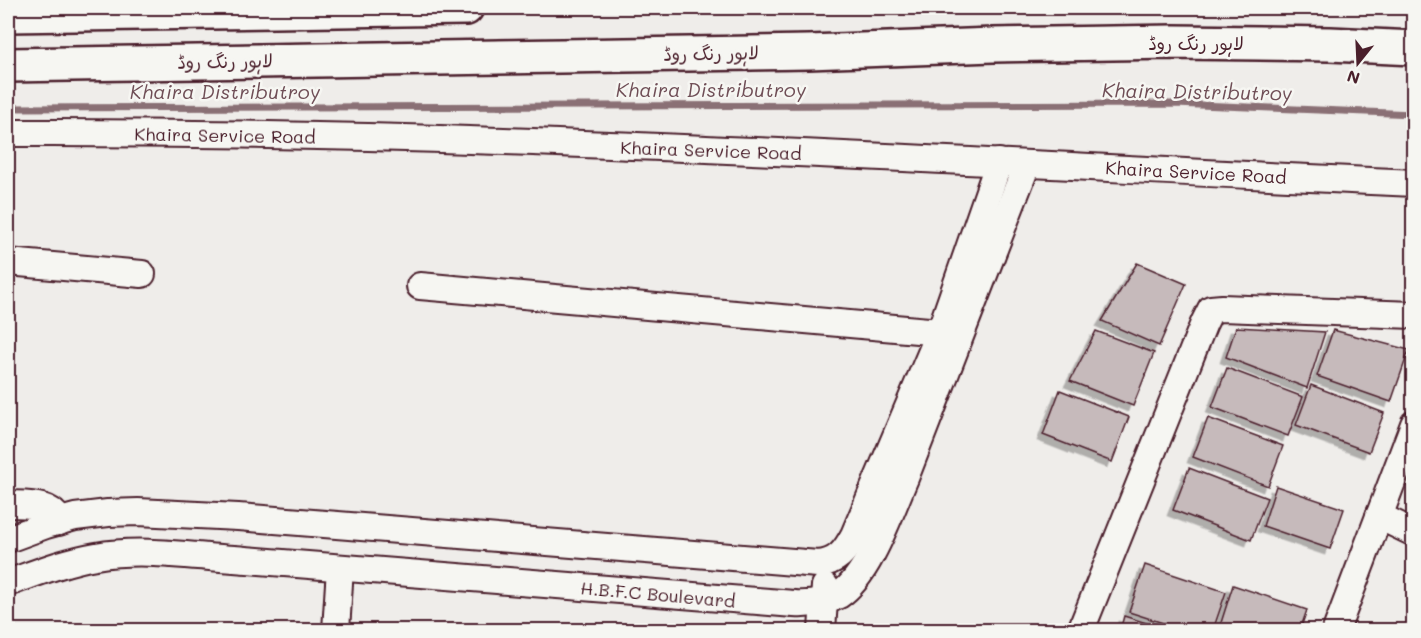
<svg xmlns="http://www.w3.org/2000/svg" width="1421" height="638" font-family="Mali,'Playpen Sans Arabic',sans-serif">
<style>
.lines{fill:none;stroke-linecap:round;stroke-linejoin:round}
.stream{stroke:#8a6f74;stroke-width:7}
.building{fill:#c6babb;stroke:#4a1f2b;stroke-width:1.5;filter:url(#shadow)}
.minor-casing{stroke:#4a1f2b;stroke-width:30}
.highway-casing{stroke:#4a1f2b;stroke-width:38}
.minor{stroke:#f6f6f2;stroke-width:26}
.highway{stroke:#f6f6f2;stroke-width:33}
.labels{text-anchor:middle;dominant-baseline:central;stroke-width:5;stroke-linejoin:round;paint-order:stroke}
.street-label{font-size:18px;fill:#4a1f2b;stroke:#f6f6f2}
.water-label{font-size:20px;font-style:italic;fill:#6f4e56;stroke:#f6f6f2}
</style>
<defs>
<filter id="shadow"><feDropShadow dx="-5.5" dy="5.5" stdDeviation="0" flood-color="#0004"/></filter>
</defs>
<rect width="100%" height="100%" fill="#efedea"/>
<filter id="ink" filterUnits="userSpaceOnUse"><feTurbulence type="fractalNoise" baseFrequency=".0167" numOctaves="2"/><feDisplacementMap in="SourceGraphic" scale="12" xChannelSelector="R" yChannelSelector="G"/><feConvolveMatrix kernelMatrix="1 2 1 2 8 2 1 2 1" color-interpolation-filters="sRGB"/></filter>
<g filter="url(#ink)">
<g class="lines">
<polyline class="stream" points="8,108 1175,104 1414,114"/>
</g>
<g class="building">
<polygon points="1137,263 1186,284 1159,346 1102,321"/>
<polygon points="1236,327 1325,332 1307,388 1226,357"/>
<polygon points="1333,330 1409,350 1391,402 1317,376"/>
<polygon points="1096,331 1154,353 1133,406 1070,381"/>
<polygon points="1227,368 1303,397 1288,436 1212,407"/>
<polygon points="1311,385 1384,413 1369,452 1296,425"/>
<polygon points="1060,390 1129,417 1112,462 1043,435"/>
<polygon points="1208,418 1283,446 1268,486 1193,457"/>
<polygon points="1189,468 1267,498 1251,540 1173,510"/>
<polygon points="1276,486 1344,509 1330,549 1263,526"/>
<polygon points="1145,565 1226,592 1213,630 1185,630 1129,612"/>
<polygon points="1233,585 1307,610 1300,630 1219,629"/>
<polygon points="1124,616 1169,630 1120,630"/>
</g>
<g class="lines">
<defs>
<g id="minor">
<path d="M 8,133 C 476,131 945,161 1414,183"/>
<polyline points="8,262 142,274"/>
<polyline points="420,286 940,332"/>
<path d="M 8,504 C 25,505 53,502 59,522"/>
<polyline points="1379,516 1414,533"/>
<path d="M 8,539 L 46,525 L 75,517 L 108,513 L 138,512 L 238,517 L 818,564 C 837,562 845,552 854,535 L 940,332 L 999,162"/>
<path d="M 8,583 C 36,573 66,561 96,556 C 141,548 189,556 234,559 L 794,604 C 811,605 825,603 839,595 C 869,576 891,510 905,478 L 1027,164"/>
<polyline points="336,630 340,568"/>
<polyline points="822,630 825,586"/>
<polyline points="1081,630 1204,323 1211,309 1222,308 1414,315"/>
<polyline points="1336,630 1414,424"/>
</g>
<g id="highway">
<polyline points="8,15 466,8"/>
<polyline points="8,65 809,52 993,45 1174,42 1330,44 1414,48"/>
</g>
</defs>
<use href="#minor" class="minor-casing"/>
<use href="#highway" class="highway-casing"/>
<use href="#minor" class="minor"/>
<use href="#highway" class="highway"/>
</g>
</g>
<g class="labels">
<g class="street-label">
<text x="1196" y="43">لاہور رنگ روڈ</text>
<text transform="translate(711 53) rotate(-1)">لاہور رنگ روڈ</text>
<text transform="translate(225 61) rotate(-1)">لاہور رنگ روڈ</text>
<text transform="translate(225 135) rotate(1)">Khaira Service Road</text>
<text transform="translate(711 150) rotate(2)">Khaira Service Road</text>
<text transform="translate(1196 172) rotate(3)">Khaira Service Road</text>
<text transform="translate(658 594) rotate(5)">H.B.F.C Boulevard</text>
</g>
<g class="water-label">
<text x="711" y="89">Khaira Distributroy</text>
<text x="225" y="91">Khaira Distributroy</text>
<text transform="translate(1197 91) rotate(1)">Khaira Distributroy</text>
</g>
</g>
<rect width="1421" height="638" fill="none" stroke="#f6f6f2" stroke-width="30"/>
<rect x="15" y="15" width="1391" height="608" fill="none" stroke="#4a1f2b" stroke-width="2" filter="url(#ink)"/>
<g transform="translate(1358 63) rotate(198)" stroke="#f6f6f2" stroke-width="4.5" paint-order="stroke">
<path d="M0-4.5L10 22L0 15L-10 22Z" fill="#4a1f2b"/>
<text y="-9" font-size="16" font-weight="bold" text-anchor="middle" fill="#4a1f2b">N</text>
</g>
</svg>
